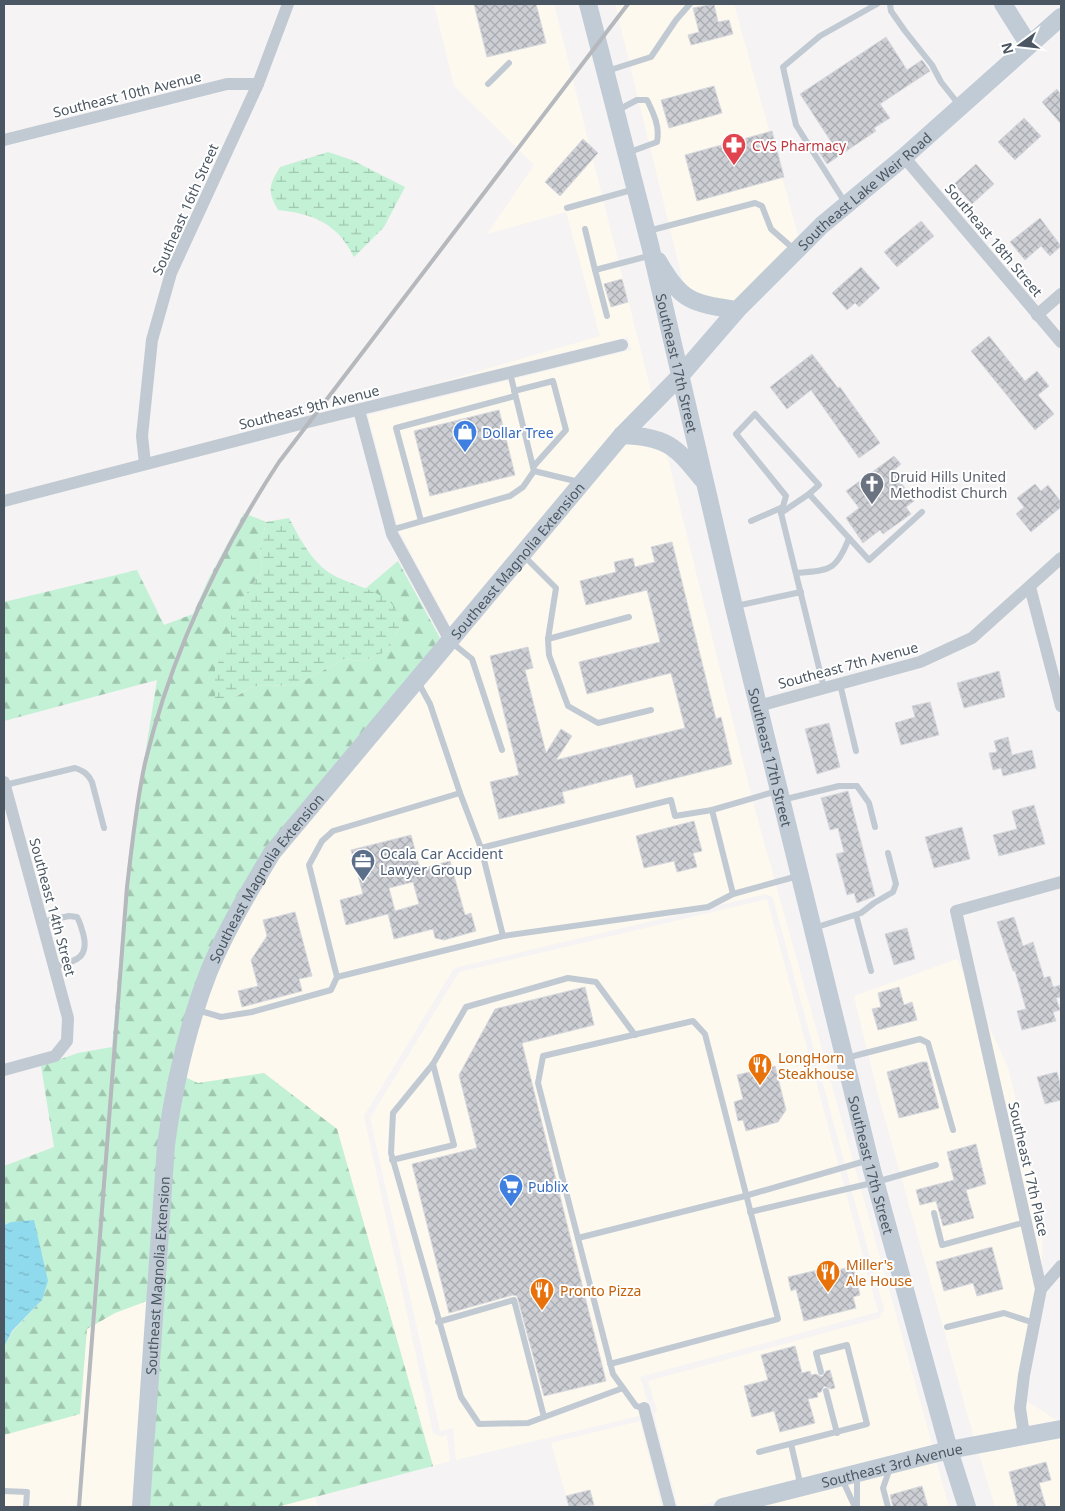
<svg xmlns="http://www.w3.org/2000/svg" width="1065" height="1511" font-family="'Noto Sans',sans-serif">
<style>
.commercial{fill:#fdf9ef}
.forest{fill:url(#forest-firs)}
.wetland{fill:url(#wetland-marsh)}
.water{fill:url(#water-ripples)}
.building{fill:url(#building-cross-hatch);stroke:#d7d9de;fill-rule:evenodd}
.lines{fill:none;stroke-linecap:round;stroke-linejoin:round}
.lane{stroke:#c1cad2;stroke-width:6}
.street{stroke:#c1cad2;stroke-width:12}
.secondary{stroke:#c1cbd6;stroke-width:18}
.rail{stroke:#b5b8bd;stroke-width:4}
.labels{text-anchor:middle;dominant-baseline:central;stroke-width:4;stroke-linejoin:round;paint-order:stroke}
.street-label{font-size:14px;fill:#4a5661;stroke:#fff}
.health-label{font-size:14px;fill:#be3a42;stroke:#fff;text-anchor:start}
.shop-label{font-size:14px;fill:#366cbe;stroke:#fff;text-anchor:start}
.worship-label{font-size:14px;fill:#5b616d;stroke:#fff;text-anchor:start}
.service-label{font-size:14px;fill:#4e5e75;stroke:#fff;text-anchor:start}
.food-label{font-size:14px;fill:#c56008;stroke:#fff;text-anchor:start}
</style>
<defs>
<pattern id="forest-firs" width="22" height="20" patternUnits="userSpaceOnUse" patternTransform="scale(1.25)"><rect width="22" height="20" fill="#c3f1d5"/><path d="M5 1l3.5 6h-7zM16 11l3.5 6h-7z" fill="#a0c6b0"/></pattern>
<pattern id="wetland-marsh" width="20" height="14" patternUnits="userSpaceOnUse" patternTransform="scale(1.25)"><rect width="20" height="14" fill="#c3f1d5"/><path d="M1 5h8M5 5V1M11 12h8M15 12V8" fill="none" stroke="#a0c6b0"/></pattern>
<pattern id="water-ripples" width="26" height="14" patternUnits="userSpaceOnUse" patternTransform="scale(1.25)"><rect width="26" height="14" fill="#90daee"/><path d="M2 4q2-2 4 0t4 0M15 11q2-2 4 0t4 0" fill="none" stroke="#78b4c4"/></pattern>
<pattern id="building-cross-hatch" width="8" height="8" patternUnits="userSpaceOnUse" patternTransform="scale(1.25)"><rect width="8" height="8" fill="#cdcfd5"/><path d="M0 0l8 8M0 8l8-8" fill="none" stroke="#a8abb0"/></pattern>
</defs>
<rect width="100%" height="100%" fill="#f5f3f3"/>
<g class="commercial">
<polygon points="434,4 554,4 652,395 619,428 615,428 615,433 452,629 399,531 368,415 631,350 628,337 427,386 600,336 566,212 487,234 534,165 454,86"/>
<polygon points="615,4 734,4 799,238 733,303 698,296 684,286"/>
<polygon points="625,442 645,443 666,451 754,806 933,1447 694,1507 678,1507 654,1415 657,1410 648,1381 879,1318 884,1310 773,898 766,894 458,967 453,970 364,1116 433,1433 442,1437 447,1435 450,1461 433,1466 337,1129 264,1073 198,1083 185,1077 196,1030 217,972 250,904 279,857 456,648 461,645 460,643"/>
<polygon points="767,899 878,1312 640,1377 651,1413 456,1460 453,1428 440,1431 370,1118 459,972"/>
<polygon points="957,959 1008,1067 1043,1215 1041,1311 1025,1400 1060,1422 974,1438 876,1087 854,996"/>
<polygon points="147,1301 133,1507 4,1507 4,1435 80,1414 87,1329 115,1313"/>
<polygon points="640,1421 662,1507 569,1507 551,1443"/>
<polygon points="1061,1436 1061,1507 995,1507 978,1451"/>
<polygon points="936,1460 949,1507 753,1507"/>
<polygon points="315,1497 318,1507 277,1507"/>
</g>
<g class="forest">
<polygon points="244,513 266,522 260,548 262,571 231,616 231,641 215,669 237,696 253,686 296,685 344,659 362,661 388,651 403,619 391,604 365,589 398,561 440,638 364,734 202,968 147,1301 115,1313 87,1329 80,1414 4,1435 4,1347 12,1332 42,1300 11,1222 4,1225 4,1166 54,1147 41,1066 78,1053 112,1047 128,862 157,680 4,721 4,602 137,570 164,625 193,614 208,580"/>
<polygon points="264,1073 337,1129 433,1466 277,1507 149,1507 173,1145 185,1077 198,1083"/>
</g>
<g class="wetland">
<path d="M 328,152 L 352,160 L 405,187 L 384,227 L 354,257 C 337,223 314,214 278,210 C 267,191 269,185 280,167 Z"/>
<path d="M 289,518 C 299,537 310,559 328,572 C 348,585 373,587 391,603 C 395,608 399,614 403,619 L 388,651 L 362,661 L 344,659 L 296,685 L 253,686 L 221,705 L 215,699 L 215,668 L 231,641 L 231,616 L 262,571 L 260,548 L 266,522 Z"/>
</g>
<polygon class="water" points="34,1220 48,1281 42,1300 12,1331 4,1347 4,1225 11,1222"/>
<g class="building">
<polygon points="474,4 536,4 546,43 487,57"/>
<polygon points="714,4 718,22 729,20 733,34 691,45 688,35 699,32 693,8"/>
<polygon points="886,37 907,70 922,60 930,71 880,104 890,118 874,128 876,131 827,164 819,152 832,143 800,94"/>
<polygon points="714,86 722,113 669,128 661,100"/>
<polygon points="1057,89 1061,95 1061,124 1042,102"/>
<polygon points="1024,118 1041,136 1015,160 998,142"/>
<polygon points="772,131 784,177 697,201 685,155"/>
<polygon points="583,139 598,153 560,196 545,182"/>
<polygon points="976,164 994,184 972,204 954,184"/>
<polygon points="1040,218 1061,246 1050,256 1041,246 1025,260 1010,242"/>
<polygon points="921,221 934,236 897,267 884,252"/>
<polygon points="861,267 880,288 859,307 855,303 847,310 832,293"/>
<polygon points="622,279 628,302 611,307 604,284"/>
<polygon points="989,336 1025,381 1037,371 1049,386 1038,395 1054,414 1035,430 971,351"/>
<polygon points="812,354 838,388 840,387 880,443 859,458 811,390 787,409 770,387"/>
<polygon points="499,410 515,475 430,496 414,431"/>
<polygon points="894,456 901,464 893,471 914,501 906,507 911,514 883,534 880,530 863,543 846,518 859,508 846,491"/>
<polygon points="1035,484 1041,491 1048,485 1061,502 1061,507 1031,532 1016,514 1024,507 1017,498"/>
<polygon points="672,542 716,719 721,717 732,764 636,788 632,774 562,792 565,803 499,819 490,782 519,775 490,656 528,647 533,668 525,670 546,753 561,729 572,736 556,760 685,728 671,673 587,694 579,662 660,642 647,590 586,605 580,581 616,572 614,562 633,558 635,567 655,562 651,547"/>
<polygon points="999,671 1005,697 964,708 957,683"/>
<polygon points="930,702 939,735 901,745 895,723 915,717 912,706"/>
<polygon points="829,723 840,767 817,774 805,729"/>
<polygon points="1008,737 1012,755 1032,750 1036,768 1003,776 1001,768 993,770 989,753 997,752 994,741"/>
<polygon points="848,791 875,896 857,903 854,893 847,895 836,854 844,852 838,828 830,830 821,798"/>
<polygon points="1034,805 1045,844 999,856 993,835 1017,829 1012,811"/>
<polygon points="694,821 702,851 693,853 697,867 677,872 674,861 644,868 636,836"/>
<polygon points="962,827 970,859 934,868 925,837"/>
<path d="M 411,835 L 420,869 L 450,861 L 465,915 L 471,913 L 476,931 L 444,940 L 435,938 L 433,929 L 394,939 L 388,914 L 346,925 L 340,900 L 363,894 L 351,850 ZM 413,882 L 419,904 L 395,911 L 389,888 Z"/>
<polygon points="295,912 312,976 299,979 302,991 242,1007 238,991 258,986 251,960 267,936 263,920"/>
<polygon points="1014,917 1023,946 1033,942 1044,978 1050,976 1053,987 1061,985 1061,997 1056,998 1060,1010 1053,1012 1056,1021 1022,1030 1017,1011 1026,1009 1015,971 1013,971 997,922"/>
<polygon points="907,928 915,959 894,965 885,934"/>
<polygon points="585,987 594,1025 522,1043 606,1381 544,1396 517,1296 513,1295 449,1313 412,1164 477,1148 459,1075 495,1009"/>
<polygon points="899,987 904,1005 912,1002 917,1020 878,1030 872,1009 881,1007 878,993"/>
<polygon points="922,1062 927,1062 939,1108 899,1118 887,1072"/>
<polygon points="775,1066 786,1110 778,1122 746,1131 743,1120 738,1121 734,1102 743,1099 737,1075"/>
<polygon points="1057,1072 1061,1087 1061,1100 1045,1104 1037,1077"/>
<polygon points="976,1144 986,1184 966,1190 974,1218 943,1226 936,1201 920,1205 916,1190 954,1180 947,1152"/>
<polygon points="992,1247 1003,1289 977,1296 973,1283 944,1291 936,1262"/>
<polygon points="853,1266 860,1295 853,1297 856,1308 804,1321 796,1289 791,1291 788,1277 822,1269 823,1274"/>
<polygon points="795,1346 802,1373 810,1371 811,1375 816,1374 822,1377 826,1371 830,1370 835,1388 831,1389 824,1386 821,1392 817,1393 818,1397 808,1399 815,1423 780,1432 774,1411 752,1417 744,1386 768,1380 761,1355"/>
<polygon points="1046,1462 1051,1480 1039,1483 1046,1507 1018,1507 1009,1472"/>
<polygon points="922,1486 928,1507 893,1507 890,1495"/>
<polygon points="590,1490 594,1505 569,1507 566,1496"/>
</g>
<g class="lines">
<g class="lane">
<polyline points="890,4 891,11 905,31 932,65 941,82 960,106"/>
<polyline points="607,71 651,57 676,20 690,4"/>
<polyline points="488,84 509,63"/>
<path d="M 618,110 L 637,100 L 647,100 C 654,114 660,127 657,142 L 627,153"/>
<polyline points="846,204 796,125 783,67 820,36 877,4"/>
<polyline points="567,208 635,189"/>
<polyline points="585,229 595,270"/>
<polyline points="648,231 755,203 762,206 771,229 795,250"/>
<polyline points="607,316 595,270 652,255"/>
<polyline points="514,391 553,381 566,430 533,467"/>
<polyline points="534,471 579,482"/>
<polyline points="781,513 809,494"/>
<polyline points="421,521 396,428 515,396"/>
<polyline points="751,521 783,507"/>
<polyline points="391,530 510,496 523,487 534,471 510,373"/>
<polyline points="849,538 869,560 922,512"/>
<polyline points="524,556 556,588 548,639 549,655 568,706 598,723 651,710"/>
<path d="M 796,573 C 829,570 836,572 849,538 L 809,494 L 819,485 L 755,414 L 736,434 L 786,496 L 781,513 L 824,688"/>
<polyline points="736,606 801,592"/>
<polyline points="548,639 629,617"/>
<polyline points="451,642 472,659 502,750"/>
<polyline points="418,682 430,704 460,793 333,831 322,841 309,865 337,977 503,936 481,848 671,800 675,816 712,810"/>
<polyline points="840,684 856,751"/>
<path d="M 5,785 L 75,768 C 84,771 88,774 92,782 L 104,828"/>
<polyline points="777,791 712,810 733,894 798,876"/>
<polyline points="460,793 481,848"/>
<polyline points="782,800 839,786 857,786 869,803 875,827"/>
<polyline points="856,915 871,971"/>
<path d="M 42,922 L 69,916 L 77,917 C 80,922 81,927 83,933 C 90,959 75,961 54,967"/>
<polyline points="814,928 861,913 874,903 893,892 896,884 888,853"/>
<polyline points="503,936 708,907 733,894"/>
<polyline points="197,1010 221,1017 252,1012 331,990 337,977"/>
<polyline points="846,1058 920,1039 928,1043 953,1130"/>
<polyline points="392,1160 454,1145 433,1064"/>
<polyline points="750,1212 876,1182 936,1165"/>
<polyline points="934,1213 942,1245 1026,1222"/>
<polyline points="578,1238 745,1196 869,1160"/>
<polyline points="438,1322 514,1300 544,1417"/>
<polyline points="947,1327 1004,1313 1034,1323"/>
<polyline points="610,1364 778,1319 705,1034 693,1021 543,1056 538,1083 613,1374 636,1406 644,1408"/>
<polyline points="623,1388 528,1423 479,1424 461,1397 391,1153 393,1113 433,1064 466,1007 568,978 596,982 635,1035"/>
<polyline points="826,1391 837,1433"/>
<polyline points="791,1444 801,1487"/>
<polyline points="759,1452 867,1424 847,1345 816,1353 821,1372"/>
<polyline points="842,1479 855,1507"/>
<polyline points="4,1491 27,1492 26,1507"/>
<polyline points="857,1507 857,1476"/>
<polyline points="888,1507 883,1488 890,1468"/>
</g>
<g class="street">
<polyline points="4,140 227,84 258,84"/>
<polyline points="904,157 1061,342"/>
<polyline points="1037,315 1061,294"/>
<polyline points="359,410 392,534 451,642"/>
<polyline points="145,464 142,436 152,340 171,273 258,84 288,4"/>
<polyline points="4,501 308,422 622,345"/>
<polyline points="1030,587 1061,706"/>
<polyline points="758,706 920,662 972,638 1061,558"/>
<polyline points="4,782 68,1018 67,1041 55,1056 4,1070"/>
<polyline points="1041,1289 1061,1266"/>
<polyline points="644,1408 670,1507"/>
<polyline points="1024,1435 1020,1408 1024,1375 1041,1289 956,911 1061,882"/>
</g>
<g class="secondary">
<path id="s1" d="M 588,4 L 650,245 L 734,607 L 872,1170 L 949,1450 L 967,1507"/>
<polyline points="1003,4 1029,45"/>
<path d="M 658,261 C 682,302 691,303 737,310"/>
<path d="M 622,435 C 666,437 675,445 702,479"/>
<path id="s2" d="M 141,1507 L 166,1145 C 174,1085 187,1027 209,971 C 226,930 249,891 272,853 L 622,435 L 680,376 L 737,310 L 822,225 L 904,157 L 1061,17"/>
<path id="s3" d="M 723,1507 L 949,1450 L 1061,1429"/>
</g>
<path class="rail" d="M 79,1507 L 127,887 C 132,846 136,804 145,763 C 171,654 218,555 279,462 L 628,4"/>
</g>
<defs>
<symbol id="pharmacy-pin" viewBox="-11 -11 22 30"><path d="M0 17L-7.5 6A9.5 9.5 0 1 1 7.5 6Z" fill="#e0444e" stroke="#fff"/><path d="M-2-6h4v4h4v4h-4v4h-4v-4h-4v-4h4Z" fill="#fff"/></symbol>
<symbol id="shop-pin" viewBox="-11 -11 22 30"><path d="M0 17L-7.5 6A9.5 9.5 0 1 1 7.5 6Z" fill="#3f7fe0" stroke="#fff"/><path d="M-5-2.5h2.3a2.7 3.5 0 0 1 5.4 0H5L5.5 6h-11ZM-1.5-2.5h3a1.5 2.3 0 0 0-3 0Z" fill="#fff"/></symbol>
<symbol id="church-pin" viewBox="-11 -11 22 30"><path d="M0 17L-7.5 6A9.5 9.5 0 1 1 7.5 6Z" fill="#6b7280" stroke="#fff"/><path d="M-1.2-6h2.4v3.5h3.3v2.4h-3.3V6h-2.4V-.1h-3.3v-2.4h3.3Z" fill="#fff"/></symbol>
<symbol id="office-pin" viewBox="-11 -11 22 30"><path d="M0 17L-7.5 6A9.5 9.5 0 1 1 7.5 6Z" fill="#5c6f8a" stroke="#fff"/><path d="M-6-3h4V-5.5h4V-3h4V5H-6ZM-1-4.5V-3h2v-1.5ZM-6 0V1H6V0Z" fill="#fff"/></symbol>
<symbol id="restaurant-pin" viewBox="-11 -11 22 30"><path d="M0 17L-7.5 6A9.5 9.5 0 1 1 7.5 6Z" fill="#e8710a" stroke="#fff"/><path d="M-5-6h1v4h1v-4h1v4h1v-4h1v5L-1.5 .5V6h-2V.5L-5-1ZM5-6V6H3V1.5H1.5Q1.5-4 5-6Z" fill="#fff"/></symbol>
<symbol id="supermarket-pin" viewBox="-11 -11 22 30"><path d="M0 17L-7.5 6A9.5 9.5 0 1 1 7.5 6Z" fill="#3f7fe0" stroke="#fff"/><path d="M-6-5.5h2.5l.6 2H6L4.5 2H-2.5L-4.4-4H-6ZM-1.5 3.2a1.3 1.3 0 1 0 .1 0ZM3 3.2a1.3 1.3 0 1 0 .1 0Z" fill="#fff"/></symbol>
</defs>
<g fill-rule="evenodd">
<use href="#pharmacy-pin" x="720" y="131" width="28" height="38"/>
<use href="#shop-pin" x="451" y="418" width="28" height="38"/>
<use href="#church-pin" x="858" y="470" width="28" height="38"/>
<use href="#office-pin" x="349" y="847" width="28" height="38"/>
<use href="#restaurant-pin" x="746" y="1051" width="28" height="38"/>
<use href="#supermarket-pin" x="497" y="1172" width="28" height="38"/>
<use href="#restaurant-pin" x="814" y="1258" width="28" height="38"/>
<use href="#restaurant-pin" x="528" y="1276" width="28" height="38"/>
</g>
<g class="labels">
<g class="street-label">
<text transform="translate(127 94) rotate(-14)">Southeast 10th Avenue</text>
<text stroke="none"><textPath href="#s2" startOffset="1566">Southeast Lake Weir Road</textPath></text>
<text transform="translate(185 209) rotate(-66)">Southeast 16th Street</text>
<text transform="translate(994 240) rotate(50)">Southeast 18th Street</text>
<text stroke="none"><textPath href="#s1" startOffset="370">Southeast 17th Street</textPath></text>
<text transform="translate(309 407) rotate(-14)">Southeast 9th Avenue</text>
<text stroke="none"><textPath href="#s2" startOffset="1058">Southeast Magnolia Extension</textPath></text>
<text transform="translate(848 665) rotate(-15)">Southeast 7th Avenue</text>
<text stroke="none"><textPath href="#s1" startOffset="775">Southeast 17th Street</textPath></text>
<text stroke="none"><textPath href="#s2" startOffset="652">Southeast Magnolia Extension</textPath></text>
<text transform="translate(53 907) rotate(75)">Southeast 14th Street</text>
<text stroke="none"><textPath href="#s1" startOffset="1195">Southeast 17th Street</textPath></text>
<text transform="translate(1029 1169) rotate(77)">Southeast 17th Place</text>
<text stroke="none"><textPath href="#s2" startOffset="232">Southeast Magnolia Extension</textPath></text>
<text stroke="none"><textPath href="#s3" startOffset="174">Southeast 3rd Avenue</textPath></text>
</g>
<g class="health-label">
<text x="752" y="145">CVS Pharmacy</text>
</g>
<g class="shop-label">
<text x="482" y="432">Dollar Tree</text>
<text x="528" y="1186">Publix</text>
</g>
<g class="worship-label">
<text x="890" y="476">Druid Hills United<tspan x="890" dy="16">Methodist Church</tspan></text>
</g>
<g class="service-label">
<text x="380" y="853">Ocala Car Accident<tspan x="380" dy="16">Lawyer Group</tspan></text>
</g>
<g class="food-label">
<text x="778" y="1057">LongHorn<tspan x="778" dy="16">Steakhouse</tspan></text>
<text x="846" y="1264">Miller's<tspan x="846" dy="16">Ale House</tspan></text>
<text x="560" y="1290">Pronto Pizza</text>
</g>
</g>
<rect width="1065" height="1511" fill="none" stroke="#4a5661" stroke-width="10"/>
<g transform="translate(1020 45) rotate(255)" stroke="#ffffff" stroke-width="4" paint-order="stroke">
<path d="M0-4L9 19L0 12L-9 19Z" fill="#4a5661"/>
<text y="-8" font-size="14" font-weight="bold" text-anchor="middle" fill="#4a5661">N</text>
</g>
</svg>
